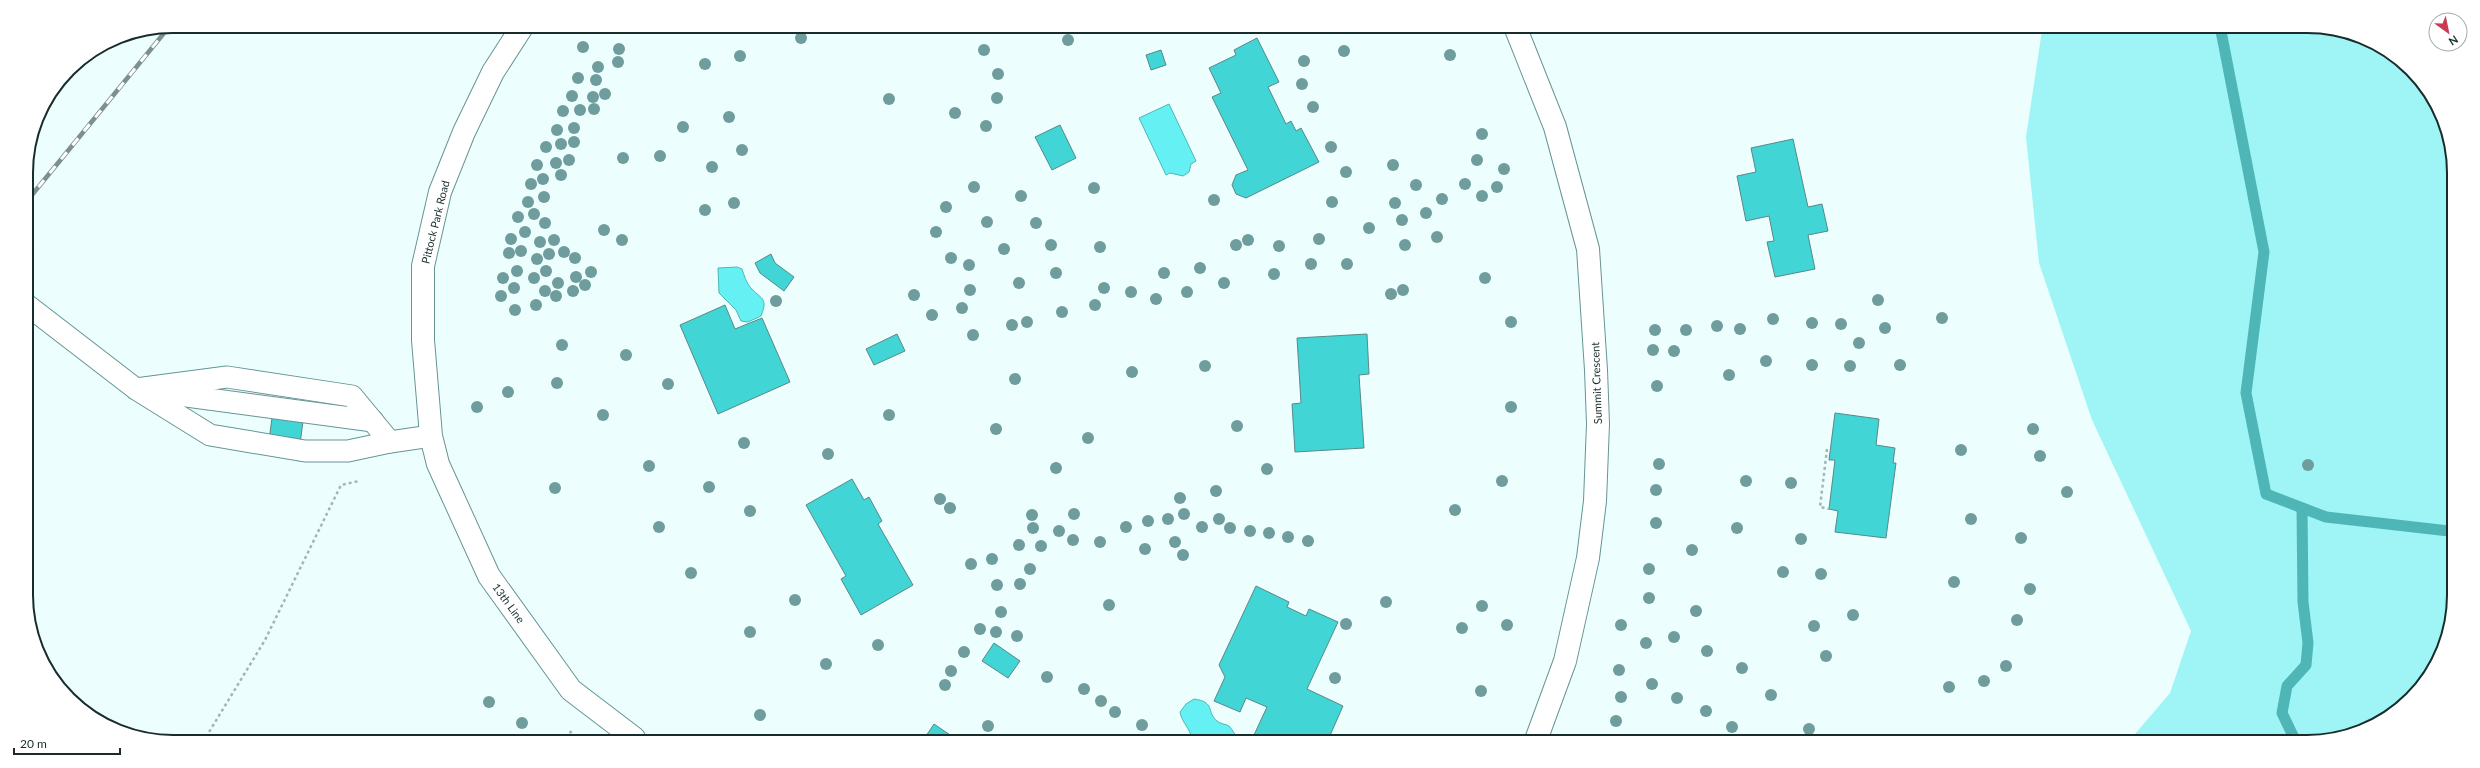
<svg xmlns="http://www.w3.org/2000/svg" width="2480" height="768" font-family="Lato,sans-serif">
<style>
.green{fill:#9ff5f5}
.water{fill:#65f1f3;stroke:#4eb6b7}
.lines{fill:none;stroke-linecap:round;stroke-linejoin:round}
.stream{stroke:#4eb6b7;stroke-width:11}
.building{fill:#41d5d6;stroke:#5a8888}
.lane-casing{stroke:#669494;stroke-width:23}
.street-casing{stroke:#669494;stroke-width:24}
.secondary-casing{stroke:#669494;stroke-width:24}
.path{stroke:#a3b6b6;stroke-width:2.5;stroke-dasharray:3 3;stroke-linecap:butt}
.lane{stroke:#fff;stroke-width:21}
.street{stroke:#fff;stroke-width:22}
.secondary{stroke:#fff;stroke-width:22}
.rail-casing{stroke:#7d908f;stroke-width:4.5}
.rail{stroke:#fff;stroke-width:3;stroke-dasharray:9;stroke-linecap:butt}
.tree{fill:#6f9c9c}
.labels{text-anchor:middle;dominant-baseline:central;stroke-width:3;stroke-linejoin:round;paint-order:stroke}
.street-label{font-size:11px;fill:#192c2c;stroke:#fff}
.rim{fill:none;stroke:#192c2c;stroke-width:2}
</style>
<rect width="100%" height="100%" fill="#ecfffe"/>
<polygon class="green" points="2042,30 2345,31 2380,46 2417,76 2439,108 2451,145 2449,633 2429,676 2397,711 2354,734 2316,742 2129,741 2170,693 2191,631 2092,420 2039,263 2026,137"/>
<g class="water">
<polygon points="1169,104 1196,161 1191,164 1189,172 1183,176 1170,173 1166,175 1139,118"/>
<path d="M 737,267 L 742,269 C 744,275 746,282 750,287 C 760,299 769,297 761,316 L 748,322 L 741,321 L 736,310 L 719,293 L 718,268 Z"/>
<path d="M 1194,699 C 1216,702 1206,712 1217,721 C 1220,724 1226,724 1229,726 C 1232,729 1236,736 1238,739 L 1192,739 C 1190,728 1182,723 1180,712 L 1186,704 Z"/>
</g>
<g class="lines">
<g class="stream">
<polyline points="2221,31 2264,252 2246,393 2266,494 2326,517 2449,531"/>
<polyline points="2296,742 2282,713 2287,686 2306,665 2308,643 2303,602 2302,508"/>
</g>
</g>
<g class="building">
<polygon points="1257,38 1279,82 1268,87 1286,124 1291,121 1296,131 1301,128 1319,162 1246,198 1236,194 1232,185 1236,175 1248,170 1212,97 1221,93 1209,68 1236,55 1234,50"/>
<polygon points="1161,50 1166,65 1151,70 1146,55"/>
<polygon points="1060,125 1076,158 1052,170 1035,137"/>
<polygon points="1793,139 1808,207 1822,204 1828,231 1808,235 1815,269 1775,277 1767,242 1774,241 1769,216 1746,221 1737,176 1756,172 1751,148"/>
<polygon points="771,254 775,263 794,277 784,291 760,273 755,263"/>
<polygon points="725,305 735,329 762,318 790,382 718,414 680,325"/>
<polygon points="897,334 905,351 874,365 866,349"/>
<polygon points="1367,334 1369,374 1359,375 1364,448 1295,452 1292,404 1301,403 1297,338"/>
<polygon points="1835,413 1879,419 1876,445 1895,448 1893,463 1896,463 1886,538 1835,532 1838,511 1829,509 1835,460 1829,460"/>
<polygon points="272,418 303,421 300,444 269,440"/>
<polygon points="852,479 864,500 869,497 882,521 878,524 913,585 861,615 841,579 846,576 806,505"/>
<polygon points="1256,586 1289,602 1287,607 1306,616 1309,609 1338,622 1307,689 1343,706 1328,740 1265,739 1254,735 1267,707 1246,698 1240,712 1214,701 1225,677 1219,665"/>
<polygon points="994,643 1020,661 1008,678 982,661"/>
<polygon points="934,724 956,739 924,739"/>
</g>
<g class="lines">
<defs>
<g id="lane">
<polyline points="27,305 136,389 210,435 305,451 348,451 390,442"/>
<polyline points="136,389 227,377 352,396 390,442 431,436"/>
<polyline points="164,393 373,421"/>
</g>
<polyline id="street" points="1516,29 1555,127 1588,249 1596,370 1598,424 1595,501 1588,558 1565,661 1536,740"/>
<polyline id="secondary" points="522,27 493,72 464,132 440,192 423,266 423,340 431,436 438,464 489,576 571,690 634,738"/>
</defs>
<use href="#lane" class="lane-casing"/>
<use href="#street" class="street-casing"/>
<use href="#secondary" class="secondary-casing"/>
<g class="path">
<polyline points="1827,449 1820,507 1829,509"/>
<polyline points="206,737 265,640 341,485 359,481"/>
<polyline points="566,738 573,729"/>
</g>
<use href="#lane" class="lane"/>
<use href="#street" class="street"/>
<use href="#secondary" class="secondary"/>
<defs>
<polyline id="rail" points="27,201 169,27"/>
</defs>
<use href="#rail" class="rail-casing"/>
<use href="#rail" class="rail"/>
</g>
<g class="tree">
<circle cx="801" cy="38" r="6"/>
<circle cx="1068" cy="40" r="6"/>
<circle cx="583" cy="47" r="6"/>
<circle cx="619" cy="49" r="6"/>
<circle cx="984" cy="50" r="6"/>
<circle cx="1344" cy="51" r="6"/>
<circle cx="1450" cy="55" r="6"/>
<circle cx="740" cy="56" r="6"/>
<circle cx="1304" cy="61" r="6"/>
<circle cx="618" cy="62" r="6"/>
<circle cx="705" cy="64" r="6"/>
<circle cx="598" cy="67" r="6"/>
<circle cx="998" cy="74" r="6"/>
<circle cx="578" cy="78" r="6"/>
<circle cx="596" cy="80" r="6"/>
<circle cx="1302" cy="84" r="6"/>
<circle cx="605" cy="94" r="6"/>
<circle cx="572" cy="96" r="6"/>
<circle cx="593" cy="97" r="6"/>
<circle cx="997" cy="98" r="6"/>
<circle cx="889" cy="99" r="6"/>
<circle cx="1313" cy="107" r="6"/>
<circle cx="594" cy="109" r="6"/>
<circle cx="580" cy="110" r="6"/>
<circle cx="563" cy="111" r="6"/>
<circle cx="955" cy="113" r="6"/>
<circle cx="729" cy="117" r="6"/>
<circle cx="986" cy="126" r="6"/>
<circle cx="683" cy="127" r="6"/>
<circle cx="574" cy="128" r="6"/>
<circle cx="557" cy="130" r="6"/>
<circle cx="1482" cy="134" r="6"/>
<circle cx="574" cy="142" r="6"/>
<circle cx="561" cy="144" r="6"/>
<circle cx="546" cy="147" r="6"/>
<circle cx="1331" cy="147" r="6"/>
<circle cx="742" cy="150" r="6"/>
<circle cx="660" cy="156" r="6"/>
<circle cx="623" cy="158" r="6"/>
<circle cx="569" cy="160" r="6"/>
<circle cx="1477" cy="160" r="6"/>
<circle cx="556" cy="163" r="6"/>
<circle cx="537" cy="165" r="6"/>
<circle cx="1393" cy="165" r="6"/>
<circle cx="712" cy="167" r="6"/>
<circle cx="1504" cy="169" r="6"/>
<circle cx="1346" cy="172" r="6"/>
<circle cx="561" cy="175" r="6"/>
<circle cx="543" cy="179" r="6"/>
<circle cx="531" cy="184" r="6"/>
<circle cx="1465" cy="184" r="6"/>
<circle cx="1416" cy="185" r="6"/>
<circle cx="974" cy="187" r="6"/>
<circle cx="1497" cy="187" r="6"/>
<circle cx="1094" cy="188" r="6"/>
<circle cx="1021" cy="196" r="6"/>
<circle cx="1482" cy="196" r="6"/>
<circle cx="544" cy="197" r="6"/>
<circle cx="1442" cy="199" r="6"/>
<circle cx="1214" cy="200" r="6"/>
<circle cx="528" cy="202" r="6"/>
<circle cx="1332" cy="202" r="6"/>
<circle cx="734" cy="203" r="6"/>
<circle cx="1395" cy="203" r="6"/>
<circle cx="946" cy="207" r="6"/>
<circle cx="705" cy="210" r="6"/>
<circle cx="1426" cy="213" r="6"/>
<circle cx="534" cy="214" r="6"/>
<circle cx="518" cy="217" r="6"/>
<circle cx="1402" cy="220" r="6"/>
<circle cx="987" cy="222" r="6"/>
<circle cx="545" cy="223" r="6"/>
<circle cx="1036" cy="223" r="6"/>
<circle cx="1369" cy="228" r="6"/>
<circle cx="604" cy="230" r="6"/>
<circle cx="525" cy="232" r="6"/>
<circle cx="936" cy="232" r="6"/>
<circle cx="1437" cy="237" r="6"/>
<circle cx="511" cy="239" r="6"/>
<circle cx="1319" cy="239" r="6"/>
<circle cx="554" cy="240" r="6"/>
<circle cx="622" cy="240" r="6"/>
<circle cx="1248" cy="240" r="6"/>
<circle cx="540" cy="242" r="6"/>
<circle cx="1051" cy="245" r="6"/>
<circle cx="1236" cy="245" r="6"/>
<circle cx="1405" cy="245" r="6"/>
<circle cx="1279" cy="246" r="6"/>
<circle cx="1100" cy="247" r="6"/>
<circle cx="1004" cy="249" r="6"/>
<circle cx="521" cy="251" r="6"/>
<circle cx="564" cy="252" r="6"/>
<circle cx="509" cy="253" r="6"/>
<circle cx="549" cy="254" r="6"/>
<circle cx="575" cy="258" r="6"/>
<circle cx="951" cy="258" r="6"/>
<circle cx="537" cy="259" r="6"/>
<circle cx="1311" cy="264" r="6"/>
<circle cx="1347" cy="264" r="6"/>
<circle cx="969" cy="265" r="6"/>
<circle cx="1200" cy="268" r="6"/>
<circle cx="517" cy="271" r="6"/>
<circle cx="546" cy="271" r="6"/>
<circle cx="591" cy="272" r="6"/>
<circle cx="1056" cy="273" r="6"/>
<circle cx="1164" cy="273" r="6"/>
<circle cx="1274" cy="274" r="6"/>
<circle cx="576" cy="277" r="6"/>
<circle cx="503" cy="278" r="6"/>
<circle cx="534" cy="278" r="6"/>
<circle cx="1485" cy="278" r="6"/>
<circle cx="558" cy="283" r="6"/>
<circle cx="1019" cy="283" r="6"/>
<circle cx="1224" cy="283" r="6"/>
<circle cx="585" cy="285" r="6"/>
<circle cx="514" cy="288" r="6"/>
<circle cx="1104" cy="288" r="6"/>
<circle cx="970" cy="290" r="6"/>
<circle cx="1403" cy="290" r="6"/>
<circle cx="545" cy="291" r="6"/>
<circle cx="573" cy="291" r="6"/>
<circle cx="1131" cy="292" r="6"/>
<circle cx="1187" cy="292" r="6"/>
<circle cx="1391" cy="294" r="6"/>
<circle cx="914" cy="295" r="6"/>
<circle cx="501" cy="296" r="6"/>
<circle cx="556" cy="296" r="6"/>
<circle cx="1156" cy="299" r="6"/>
<circle cx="1878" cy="300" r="6"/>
<circle cx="776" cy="301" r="6"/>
<circle cx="536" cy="305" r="6"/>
<circle cx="1095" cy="305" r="6"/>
<circle cx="962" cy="308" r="6"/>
<circle cx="515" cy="310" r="6"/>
<circle cx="1062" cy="312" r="6"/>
<circle cx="932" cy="315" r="6"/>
<circle cx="1942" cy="318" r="6"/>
<circle cx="1773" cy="319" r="6"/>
<circle cx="1027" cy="322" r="6"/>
<circle cx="1511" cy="322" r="6"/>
<circle cx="1812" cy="323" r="6"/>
<circle cx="1841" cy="324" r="6"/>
<circle cx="1012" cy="325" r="6"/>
<circle cx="1717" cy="326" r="6"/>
<circle cx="1885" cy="328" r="6"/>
<circle cx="1740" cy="329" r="6"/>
<circle cx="1655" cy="330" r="6"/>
<circle cx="1686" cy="330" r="6"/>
<circle cx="973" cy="335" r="6"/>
<circle cx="1859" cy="343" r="6"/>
<circle cx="562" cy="345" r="6"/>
<circle cx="1653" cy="350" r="6"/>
<circle cx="1674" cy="351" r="6"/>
<circle cx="626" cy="355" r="6"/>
<circle cx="1766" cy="361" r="6"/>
<circle cx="1812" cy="365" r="6"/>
<circle cx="1900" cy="365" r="6"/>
<circle cx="1205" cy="366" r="6"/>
<circle cx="1850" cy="366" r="6"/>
<circle cx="1132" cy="372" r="6"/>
<circle cx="1729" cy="375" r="6"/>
<circle cx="1015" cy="379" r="6"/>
<circle cx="557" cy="383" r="6"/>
<circle cx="668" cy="384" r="6"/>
<circle cx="1657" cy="386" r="6"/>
<circle cx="508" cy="392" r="6"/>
<circle cx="477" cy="407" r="6"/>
<circle cx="1511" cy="407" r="6"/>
<circle cx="603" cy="415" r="6"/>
<circle cx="889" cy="415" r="6"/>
<circle cx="1237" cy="426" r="6"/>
<circle cx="996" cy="429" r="6"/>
<circle cx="2033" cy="429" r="6"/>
<circle cx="1088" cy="438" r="6"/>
<circle cx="744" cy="443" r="6"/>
<circle cx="1961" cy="450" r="6"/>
<circle cx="828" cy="454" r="6"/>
<circle cx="2040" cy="456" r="6"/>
<circle cx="1659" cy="464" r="6"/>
<circle cx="2308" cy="465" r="6"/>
<circle cx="649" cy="466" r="6"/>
<circle cx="1056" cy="468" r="6"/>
<circle cx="1267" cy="469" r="6"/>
<circle cx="1502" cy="481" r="6"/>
<circle cx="1746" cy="481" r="6"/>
<circle cx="1791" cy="483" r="6"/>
<circle cx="709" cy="487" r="6"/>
<circle cx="555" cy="488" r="6"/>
<circle cx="1656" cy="490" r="6"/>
<circle cx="1216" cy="491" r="6"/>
<circle cx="2067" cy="492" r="6"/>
<circle cx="1180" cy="498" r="6"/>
<circle cx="940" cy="499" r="6"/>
<circle cx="950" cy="508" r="6"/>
<circle cx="1455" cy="510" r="6"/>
<circle cx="750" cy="511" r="6"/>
<circle cx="1074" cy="514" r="6"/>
<circle cx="1184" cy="514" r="6"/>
<circle cx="1032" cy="515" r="6"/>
<circle cx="1168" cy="519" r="6"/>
<circle cx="1219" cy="519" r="6"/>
<circle cx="1971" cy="519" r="6"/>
<circle cx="1148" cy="521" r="6"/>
<circle cx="1656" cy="523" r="6"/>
<circle cx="659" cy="527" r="6"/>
<circle cx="1126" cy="527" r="6"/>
<circle cx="1202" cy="527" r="6"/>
<circle cx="1033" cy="528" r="6"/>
<circle cx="1230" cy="528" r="6"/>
<circle cx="1737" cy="528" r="6"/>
<circle cx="1059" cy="531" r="6"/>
<circle cx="1250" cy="531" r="6"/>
<circle cx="1269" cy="533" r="6"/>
<circle cx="1288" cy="537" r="6"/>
<circle cx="2021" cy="538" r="6"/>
<circle cx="1801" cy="539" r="6"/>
<circle cx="1073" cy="540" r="6"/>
<circle cx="1308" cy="541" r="6"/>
<circle cx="1100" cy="542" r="6"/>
<circle cx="1175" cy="542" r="6"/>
<circle cx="1019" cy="545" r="6"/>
<circle cx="1041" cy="546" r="6"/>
<circle cx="1145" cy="549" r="6"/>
<circle cx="1692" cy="550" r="6"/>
<circle cx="1183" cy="555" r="6"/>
<circle cx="992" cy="559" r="6"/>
<circle cx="971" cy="564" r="6"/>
<circle cx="1030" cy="569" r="6"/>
<circle cx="1649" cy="569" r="6"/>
<circle cx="1783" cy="572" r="6"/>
<circle cx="691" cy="573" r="6"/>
<circle cx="1821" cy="574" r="6"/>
<circle cx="1954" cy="582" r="6"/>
<circle cx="1020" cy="584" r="6"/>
<circle cx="997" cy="585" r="6"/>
<circle cx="2030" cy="589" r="6"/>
<circle cx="1649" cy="598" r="6"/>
<circle cx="795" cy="600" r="6"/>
<circle cx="1386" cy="602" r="6"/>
<circle cx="1109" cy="605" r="6"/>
<circle cx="1482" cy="606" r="6"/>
<circle cx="1696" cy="611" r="6"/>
<circle cx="1001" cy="612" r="6"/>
<circle cx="1853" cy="615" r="6"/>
<circle cx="2017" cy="620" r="6"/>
<circle cx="1346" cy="624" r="6"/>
<circle cx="1507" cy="625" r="6"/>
<circle cx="1621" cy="625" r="6"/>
<circle cx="1814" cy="626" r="6"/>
<circle cx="1462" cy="628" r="6"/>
<circle cx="980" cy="629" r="6"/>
<circle cx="750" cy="632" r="6"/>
<circle cx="996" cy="632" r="6"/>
<circle cx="1017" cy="636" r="6"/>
<circle cx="1674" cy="637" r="6"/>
<circle cx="1646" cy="643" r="6"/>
<circle cx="878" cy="645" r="6"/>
<circle cx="1707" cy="651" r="6"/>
<circle cx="964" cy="652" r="6"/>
<circle cx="1826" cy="656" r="6"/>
<circle cx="826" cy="664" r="6"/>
<circle cx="2006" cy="666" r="6"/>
<circle cx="1742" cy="668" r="6"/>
<circle cx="1619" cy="670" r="6"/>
<circle cx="951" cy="671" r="6"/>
<circle cx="1047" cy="677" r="6"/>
<circle cx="1335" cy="678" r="6"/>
<circle cx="1984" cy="681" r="6"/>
<circle cx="1652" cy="684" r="6"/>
<circle cx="945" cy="685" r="6"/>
<circle cx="1949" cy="687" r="6"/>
<circle cx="1084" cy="689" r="6"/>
<circle cx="1481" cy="691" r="6"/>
<circle cx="1771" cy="695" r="6"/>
<circle cx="1621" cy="697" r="6"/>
<circle cx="1677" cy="698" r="6"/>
<circle cx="1101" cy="701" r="6"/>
<circle cx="489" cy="702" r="6"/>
<circle cx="1706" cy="711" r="6"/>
<circle cx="1115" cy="712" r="6"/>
<circle cx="760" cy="715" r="6"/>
<circle cx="1616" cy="721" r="6"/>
<circle cx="522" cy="723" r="6"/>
<circle cx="1142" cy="725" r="6"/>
<circle cx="988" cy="726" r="6"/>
<circle cx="1732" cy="727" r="6"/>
<circle cx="1809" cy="729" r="6"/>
</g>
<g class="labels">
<g class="street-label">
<text transform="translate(435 222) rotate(-76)">Pittock Park Road</text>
<text transform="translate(1596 383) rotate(-92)">Summit Crescent</text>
<text transform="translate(509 603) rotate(54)">13th Line</text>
</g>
</g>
<path d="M0 0H2480V768H0ZM173 33H2307A140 140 0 0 1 2447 173V595A140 140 0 0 1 2307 735H173A140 140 0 0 1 33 595V173A140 140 0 0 1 173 33Z" fill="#fff" fill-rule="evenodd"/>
<path class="rim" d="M173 33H2307A140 140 0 0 1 2447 173V595A140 140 0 0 1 2307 735H173A140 140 0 0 1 33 595V173A140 140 0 0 1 173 33Z"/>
<g transform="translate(2448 32) rotate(147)"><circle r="19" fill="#ffffff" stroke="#a3abab"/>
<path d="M0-3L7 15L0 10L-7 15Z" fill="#cb3b52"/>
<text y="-6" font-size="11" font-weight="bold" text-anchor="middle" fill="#192c2c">N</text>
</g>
<path d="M14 748v6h106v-6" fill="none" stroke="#192c2c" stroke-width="2"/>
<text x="20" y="748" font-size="12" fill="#192c2c" stroke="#ffffff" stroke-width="3" paint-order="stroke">20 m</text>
</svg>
